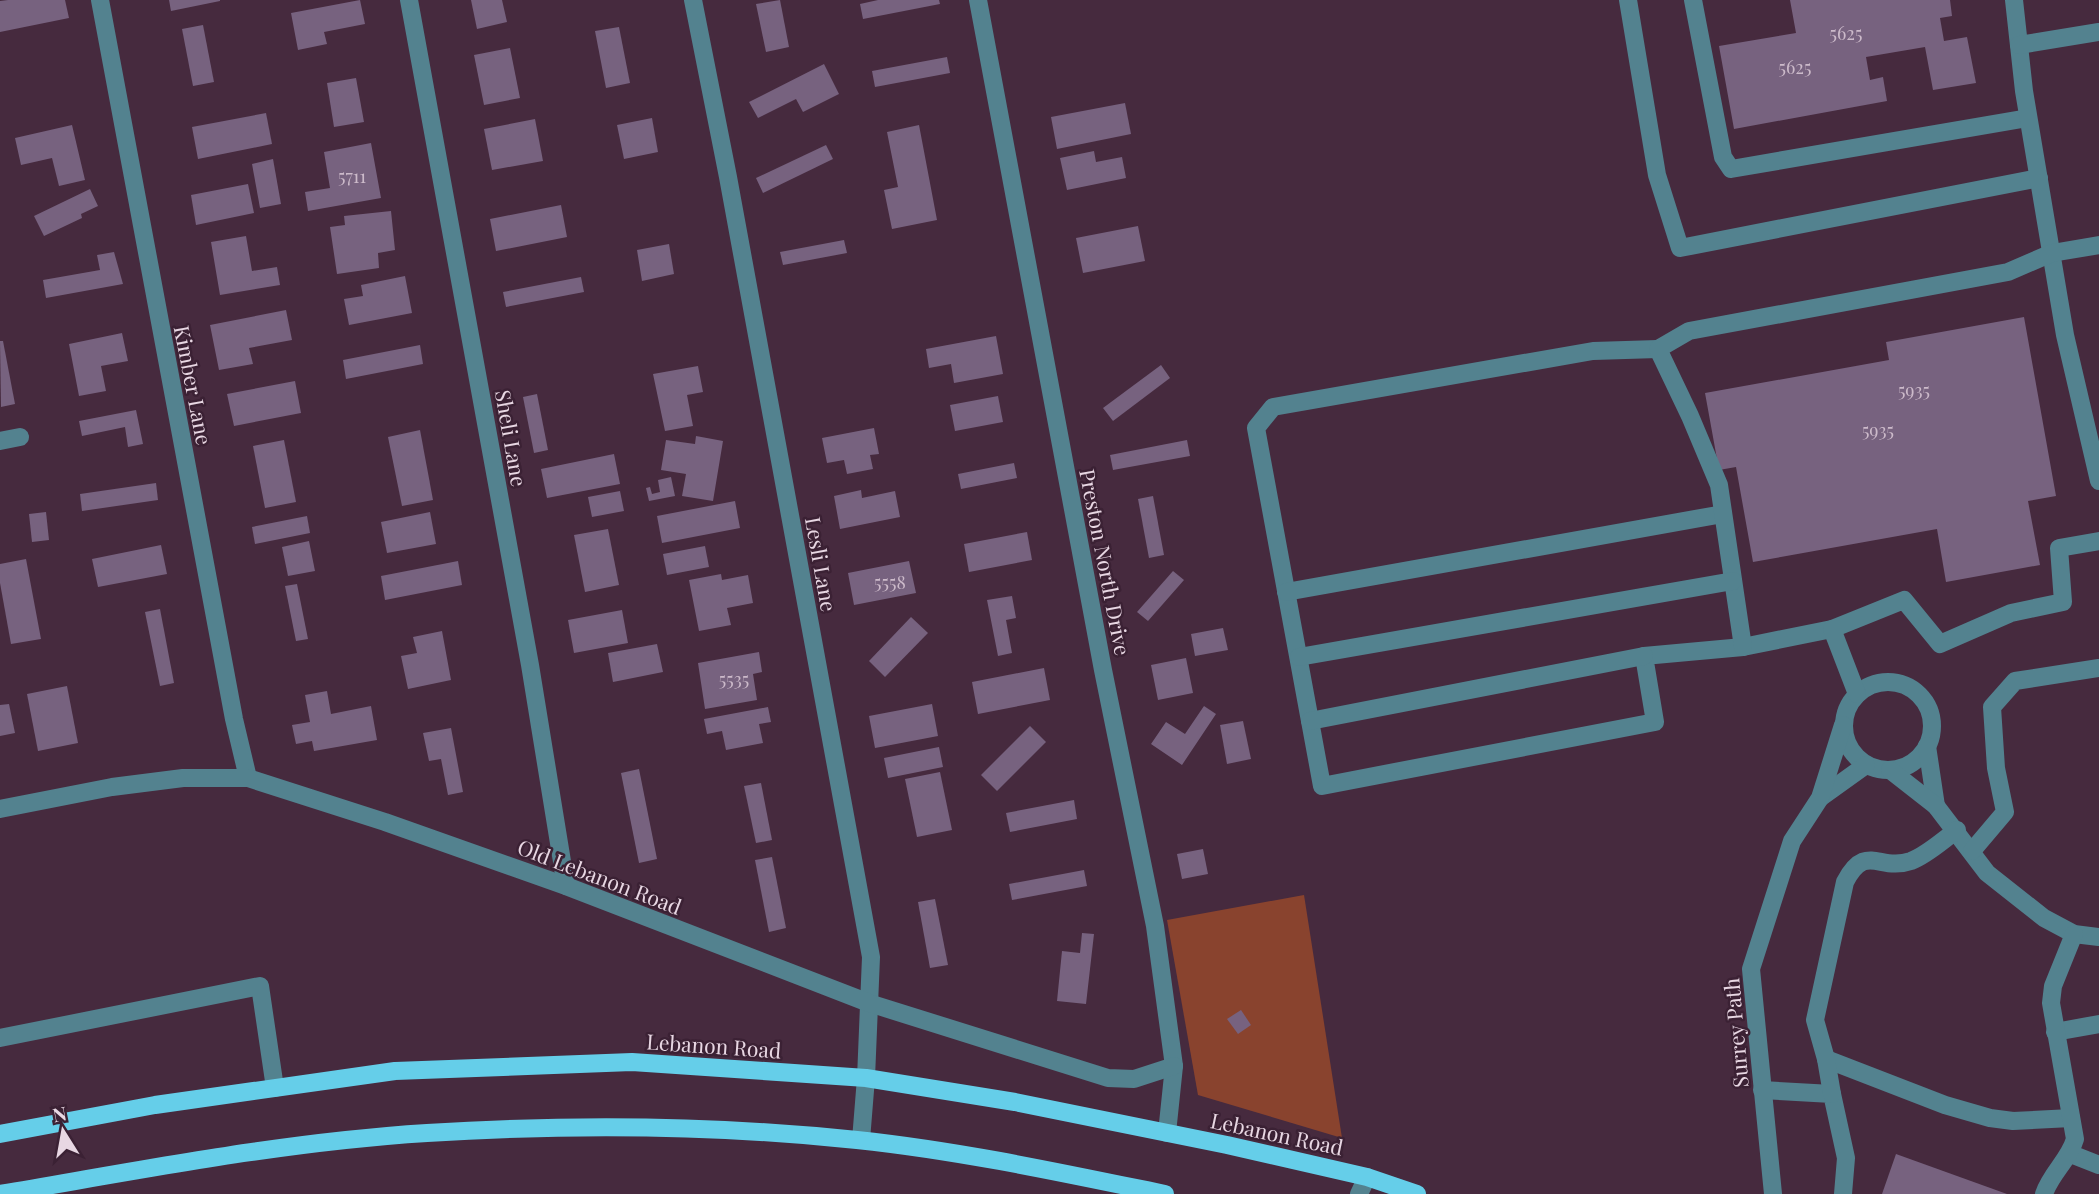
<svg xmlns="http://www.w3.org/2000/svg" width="2099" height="1194" font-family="'Playfair Display',serif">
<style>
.green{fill:#89432e}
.building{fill:#77627f}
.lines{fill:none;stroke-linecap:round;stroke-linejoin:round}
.minor{stroke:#53828f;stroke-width:18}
.major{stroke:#65cee9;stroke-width:18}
.labels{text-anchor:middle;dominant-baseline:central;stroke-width:5;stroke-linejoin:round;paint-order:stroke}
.number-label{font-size:18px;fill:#ccbaca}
.street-label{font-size:21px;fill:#e8d7e3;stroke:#3b2134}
</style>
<rect width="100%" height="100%" fill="#462a3e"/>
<polygon class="green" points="1304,895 1342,1138 1198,1095 1167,920"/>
<g class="building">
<polygon points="8,0 65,0 69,18 0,32 0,1"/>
<polygon points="169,0 220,0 220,1 171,11"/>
<polygon points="360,0 365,24 324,32 327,44 298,50 291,13"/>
<polygon points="471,0 502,0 507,22 477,29"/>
<polygon points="780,0 789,47 766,52 756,4"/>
<polygon points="878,0 939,0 940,4 863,19 860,4"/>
<polygon points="1790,0 1950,0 1952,16 1940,18 1944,41 1967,37 1976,83 1933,90 1925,47 1866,57 1870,80 1883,77 1887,101 1734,129 1719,46 1796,33"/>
<polygon points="203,25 214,82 193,86 182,29"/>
<polygon points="619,27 630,83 606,88 595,31"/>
<polygon points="510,48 520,98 484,105 474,55"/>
<polygon points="947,57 950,73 875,87 872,71"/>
<polygon points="824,64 839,94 803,112 796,99 758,118 749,102"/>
<polygon points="356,78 364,122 334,127 327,83"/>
<polygon points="1125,103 1131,134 1057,149 1051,117"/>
<polygon points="266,113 272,144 198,159 192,127"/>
<polygon points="652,118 658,152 624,159 617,125"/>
<polygon points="535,119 543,161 492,170 484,129"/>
<polygon points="72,125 85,180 59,186 52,158 21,165 15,138"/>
<polygon points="919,125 937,220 892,229 884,190 898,187 887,132"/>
<polygon points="371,143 381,198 308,211 305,192 330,188 324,152"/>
<polygon points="826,145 833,159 763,193 756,178"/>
<polygon points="1094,151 1096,162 1122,157 1126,178 1067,190 1060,158"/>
<polygon points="273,159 281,204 260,208 252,164"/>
<polygon points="248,184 254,213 196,225 191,195"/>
<polygon points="90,189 98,206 81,214 82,218 44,236 34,216"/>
<polygon points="561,205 567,237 496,251 490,219"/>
<polygon points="391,211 395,250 378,253 379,268 337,274 330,227 345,225 344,216"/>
<polygon points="1138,226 1145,261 1083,273 1076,238"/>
<polygon points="246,236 252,271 277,267 280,285 220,295 211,242"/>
<polygon points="844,240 847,253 783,265 780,252"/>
<polygon points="669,244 674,274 642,281 637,250"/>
<polygon points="114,252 123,284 46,298 43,280 100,270 97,255"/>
<polygon points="405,276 412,313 349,325 344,299 363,296 361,285"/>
<polygon points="581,277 584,292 506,307 503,292"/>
<polygon points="286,310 292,340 249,348 253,364 219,370 210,325"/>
<polygon points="2024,317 2056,496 2028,501 2040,565 1946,582 1937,529 1753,562 1736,467 1719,470 1705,393 1889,360 1886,342"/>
<polygon points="122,333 128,361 101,366 106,391 79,396 69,344"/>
<polygon points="996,336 1003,374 954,383 951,364 929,368 926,349"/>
<polygon points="0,341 3,341 15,404 1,407"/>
<polygon points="420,345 423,364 346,379 343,360"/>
<polygon points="1161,365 1170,378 1113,421 1103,408"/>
<polygon points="698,366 703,392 687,395 693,426 665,431 653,374"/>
<polygon points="295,381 301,413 234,426 227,394"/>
<polygon points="537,394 548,450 534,453 523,397"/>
<polygon points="998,396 1003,422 955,431 950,405"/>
<polygon points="136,410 143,444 128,447 125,427 82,436 79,421"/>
<polygon points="874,428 879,454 870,455 873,469 847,474 844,460 827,463 822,438"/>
<polygon points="420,430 433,500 402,506 388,437"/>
<polygon points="696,436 723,441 713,501 682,496 686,474 661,470 666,440 695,444"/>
<polygon points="284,440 296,502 265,508 253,446"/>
<polygon points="1187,440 1190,456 1113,470 1110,455"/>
<polygon points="614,454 620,484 547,498 541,469"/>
<polygon points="1014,463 1017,478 961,489 958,474"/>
<polygon points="671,477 675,496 649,501 646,488 650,487 652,494 660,492 658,480"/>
<polygon points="156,483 158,500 82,511 80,494"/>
<polygon points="861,490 862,498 895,491 900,517 840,529 834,496"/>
<polygon points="620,491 624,511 592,517 588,497"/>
<polygon points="1153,496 1164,555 1149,558 1138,499"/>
<polygon points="735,501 740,528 662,543 657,516"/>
<polygon points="46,512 49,540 32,542 29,514"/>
<polygon points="430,512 436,544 387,553 381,522"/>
<polygon points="307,516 310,533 255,544 252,527"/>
<polygon points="608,529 619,585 585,592 574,535"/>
<polygon points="1027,532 1032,560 969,572 964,544"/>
<polygon points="309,541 315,571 288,576 282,547"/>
<polygon points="161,545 167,574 98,587 92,559"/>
<polygon points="705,546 709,567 667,575 663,554"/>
<polygon points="26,559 41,639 11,644 0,583 0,564"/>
<polygon points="458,561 462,585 385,600 381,576"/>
<polygon points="909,561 916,593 854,605 848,573"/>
<polygon points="1173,571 1184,580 1148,621 1137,612"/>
<polygon points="721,574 722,580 748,575 753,603 727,608 731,625 699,631 689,580"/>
<polygon points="297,584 308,639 296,641 285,586"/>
<polygon points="1012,596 1016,618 1006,620 1012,653 998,656 987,600"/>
<polygon points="160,609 174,683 160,686 145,612"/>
<polygon points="622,610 628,643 574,653 568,620"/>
<polygon points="911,617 928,633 885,677 869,661"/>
<polygon points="1223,628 1228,650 1195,656 1191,634"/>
<polygon points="442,631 451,680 408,689 401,656 417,653 413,637"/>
<polygon points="657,644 663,672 613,682 608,653"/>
<polygon points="759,652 762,672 753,674 757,700 705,709 698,663"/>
<polygon points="1186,658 1193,693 1158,700 1151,665"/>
<polygon points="1044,668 1050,700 978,714 972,682"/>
<polygon points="67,686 78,743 38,751 27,694"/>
<polygon points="327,691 331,714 371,706 377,740 314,751 312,741 296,744 292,725 310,722 305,695"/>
<polygon points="9,704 15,733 0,736 0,705"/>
<polygon points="932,704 938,736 875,748 869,716"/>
<polygon points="1204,706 1216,714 1182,765 1151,744 1166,722 1185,734"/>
<polygon points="768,707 771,722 759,724 763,743 726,750 722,731 707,734 704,719"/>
<polygon points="1243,721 1251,759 1227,764 1220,725"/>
<polygon points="1030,726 1046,742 997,791 981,775"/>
<polygon points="451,728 463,792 448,795 441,759 429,761 423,733"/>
<polygon points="939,747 943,767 888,778 884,758"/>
<polygon points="639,769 657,859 639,863 621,773"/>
<polygon points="940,772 952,830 917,837 905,779"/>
<polygon points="761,783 772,840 756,843 744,786"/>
<polygon points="1074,800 1077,819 1010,832 1006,813"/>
<polygon points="1203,849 1208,874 1182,879 1177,854"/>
<polygon points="772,857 786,928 769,932 755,860"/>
<polygon points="1084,870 1087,886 1012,900 1009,884"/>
<polygon points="935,899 948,965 930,968 918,902"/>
<polygon points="1082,933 1094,934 1086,1004 1057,1001 1062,951 1080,953"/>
<polygon points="1241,1010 1251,1025 1238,1034 1227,1019"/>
<polygon points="1896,1154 2007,1194 1882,1194"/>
</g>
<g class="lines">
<g class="minor">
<polyline points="100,0 234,719 248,778"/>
<polyline points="409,0 530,665 566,886"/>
<polyline points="693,0 728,177 871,957 866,1078 861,1140"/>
<polyline points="978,0 1103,670 1155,926 1174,1066 1167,1133"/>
<polyline points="1628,0 1657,175 1680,248 2039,178"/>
<polyline points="1693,0 1723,157 1731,169 2028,118"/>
<polyline points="2014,0 2024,91 2065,335 2099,481"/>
<polyline points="2019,45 2099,32"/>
<polyline points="1658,349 1593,351 1273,407 1256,428 1322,786 1655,722 1644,656 1743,647 1832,629"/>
<polyline points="0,441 20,437"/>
<polyline points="1286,592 1723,514"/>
<polyline points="1743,647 1719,485 1690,416 1658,349 1689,331 2008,272 2052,253 2099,245"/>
<polyline points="1299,657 1733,581"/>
<circle cx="1888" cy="726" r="44"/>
<polyline points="1857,694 1832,629 1904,600 1940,644 2011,613 2063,602 2059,548 2099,541"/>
<polyline points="1310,721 1644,656"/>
<polyline points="1927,746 1936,806"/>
<polyline points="1890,770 1936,806 1987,873 2044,918 2074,934 2099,937"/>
<polyline points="1820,798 1866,765"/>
<polyline points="0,809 112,787 183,778 248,778 385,822 566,886 869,1003 1108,1078 1134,1079 1174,1066"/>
<polyline points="1972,851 2005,812 1996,768 1992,707 2015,681 2099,668"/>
<polyline points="2055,1032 2099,1024"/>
<polyline points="0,1038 260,986 275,1088"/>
<polyline points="1826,1059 1945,1105 1990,1118 2013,1121 2071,1118"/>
<polyline points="1762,1090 1832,1094 1846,1158 1843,1194"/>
<path d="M 1832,1094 L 1826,1059 L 1815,1020 L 1845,882 C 1866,842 1879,872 1911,861 C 1927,855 1943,840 1957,830"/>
<polyline points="2071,1154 2099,1165"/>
<polyline points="1359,1194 1367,1177"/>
<polyline points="1773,1194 1751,969 1792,841 1820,798 1843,725"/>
<path d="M 2044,1194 C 2051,1173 2069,1160 2075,1139 L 2051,1003 L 2053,986 L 2074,934"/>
</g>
<g class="major">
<polyline points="0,1134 155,1105 395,1071 632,1062 866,1078 1015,1102 1227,1145 1367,1177 1417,1194"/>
<path d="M 0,1194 C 142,1170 283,1142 427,1133 C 570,1124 715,1125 857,1140 C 961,1151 1063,1173 1165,1194"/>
</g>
</g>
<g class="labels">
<g class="number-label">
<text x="1846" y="33">5625</text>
<text x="1795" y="67">5625</text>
<text x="352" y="176">5711</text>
<text x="1914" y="390">5935</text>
<text x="1878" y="430">5935</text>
<text x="890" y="582">5558</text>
<text x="734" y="679">5535</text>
</g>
<g class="street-label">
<text transform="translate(194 385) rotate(79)">Kimber Lane</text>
<text transform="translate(512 438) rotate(80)">Sheli Lane</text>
<text transform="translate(1106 562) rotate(79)">Preston North Drive</text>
<text transform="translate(822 564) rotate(80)">Lesli Lane</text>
<text transform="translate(600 876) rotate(21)">Old Lebanon Road</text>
<text transform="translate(1735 1033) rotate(-95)">Surrey Path</text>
<text transform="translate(714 1045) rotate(4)">Lebanon Road</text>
<text transform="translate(1277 1133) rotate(12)">Lebanon Road</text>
</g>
</g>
<g transform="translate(63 1131) rotate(349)" stroke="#3b2134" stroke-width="5" paint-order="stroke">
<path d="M0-5L12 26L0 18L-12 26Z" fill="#e8d7e3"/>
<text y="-10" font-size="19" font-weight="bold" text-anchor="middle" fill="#e8d7e3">N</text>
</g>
</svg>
